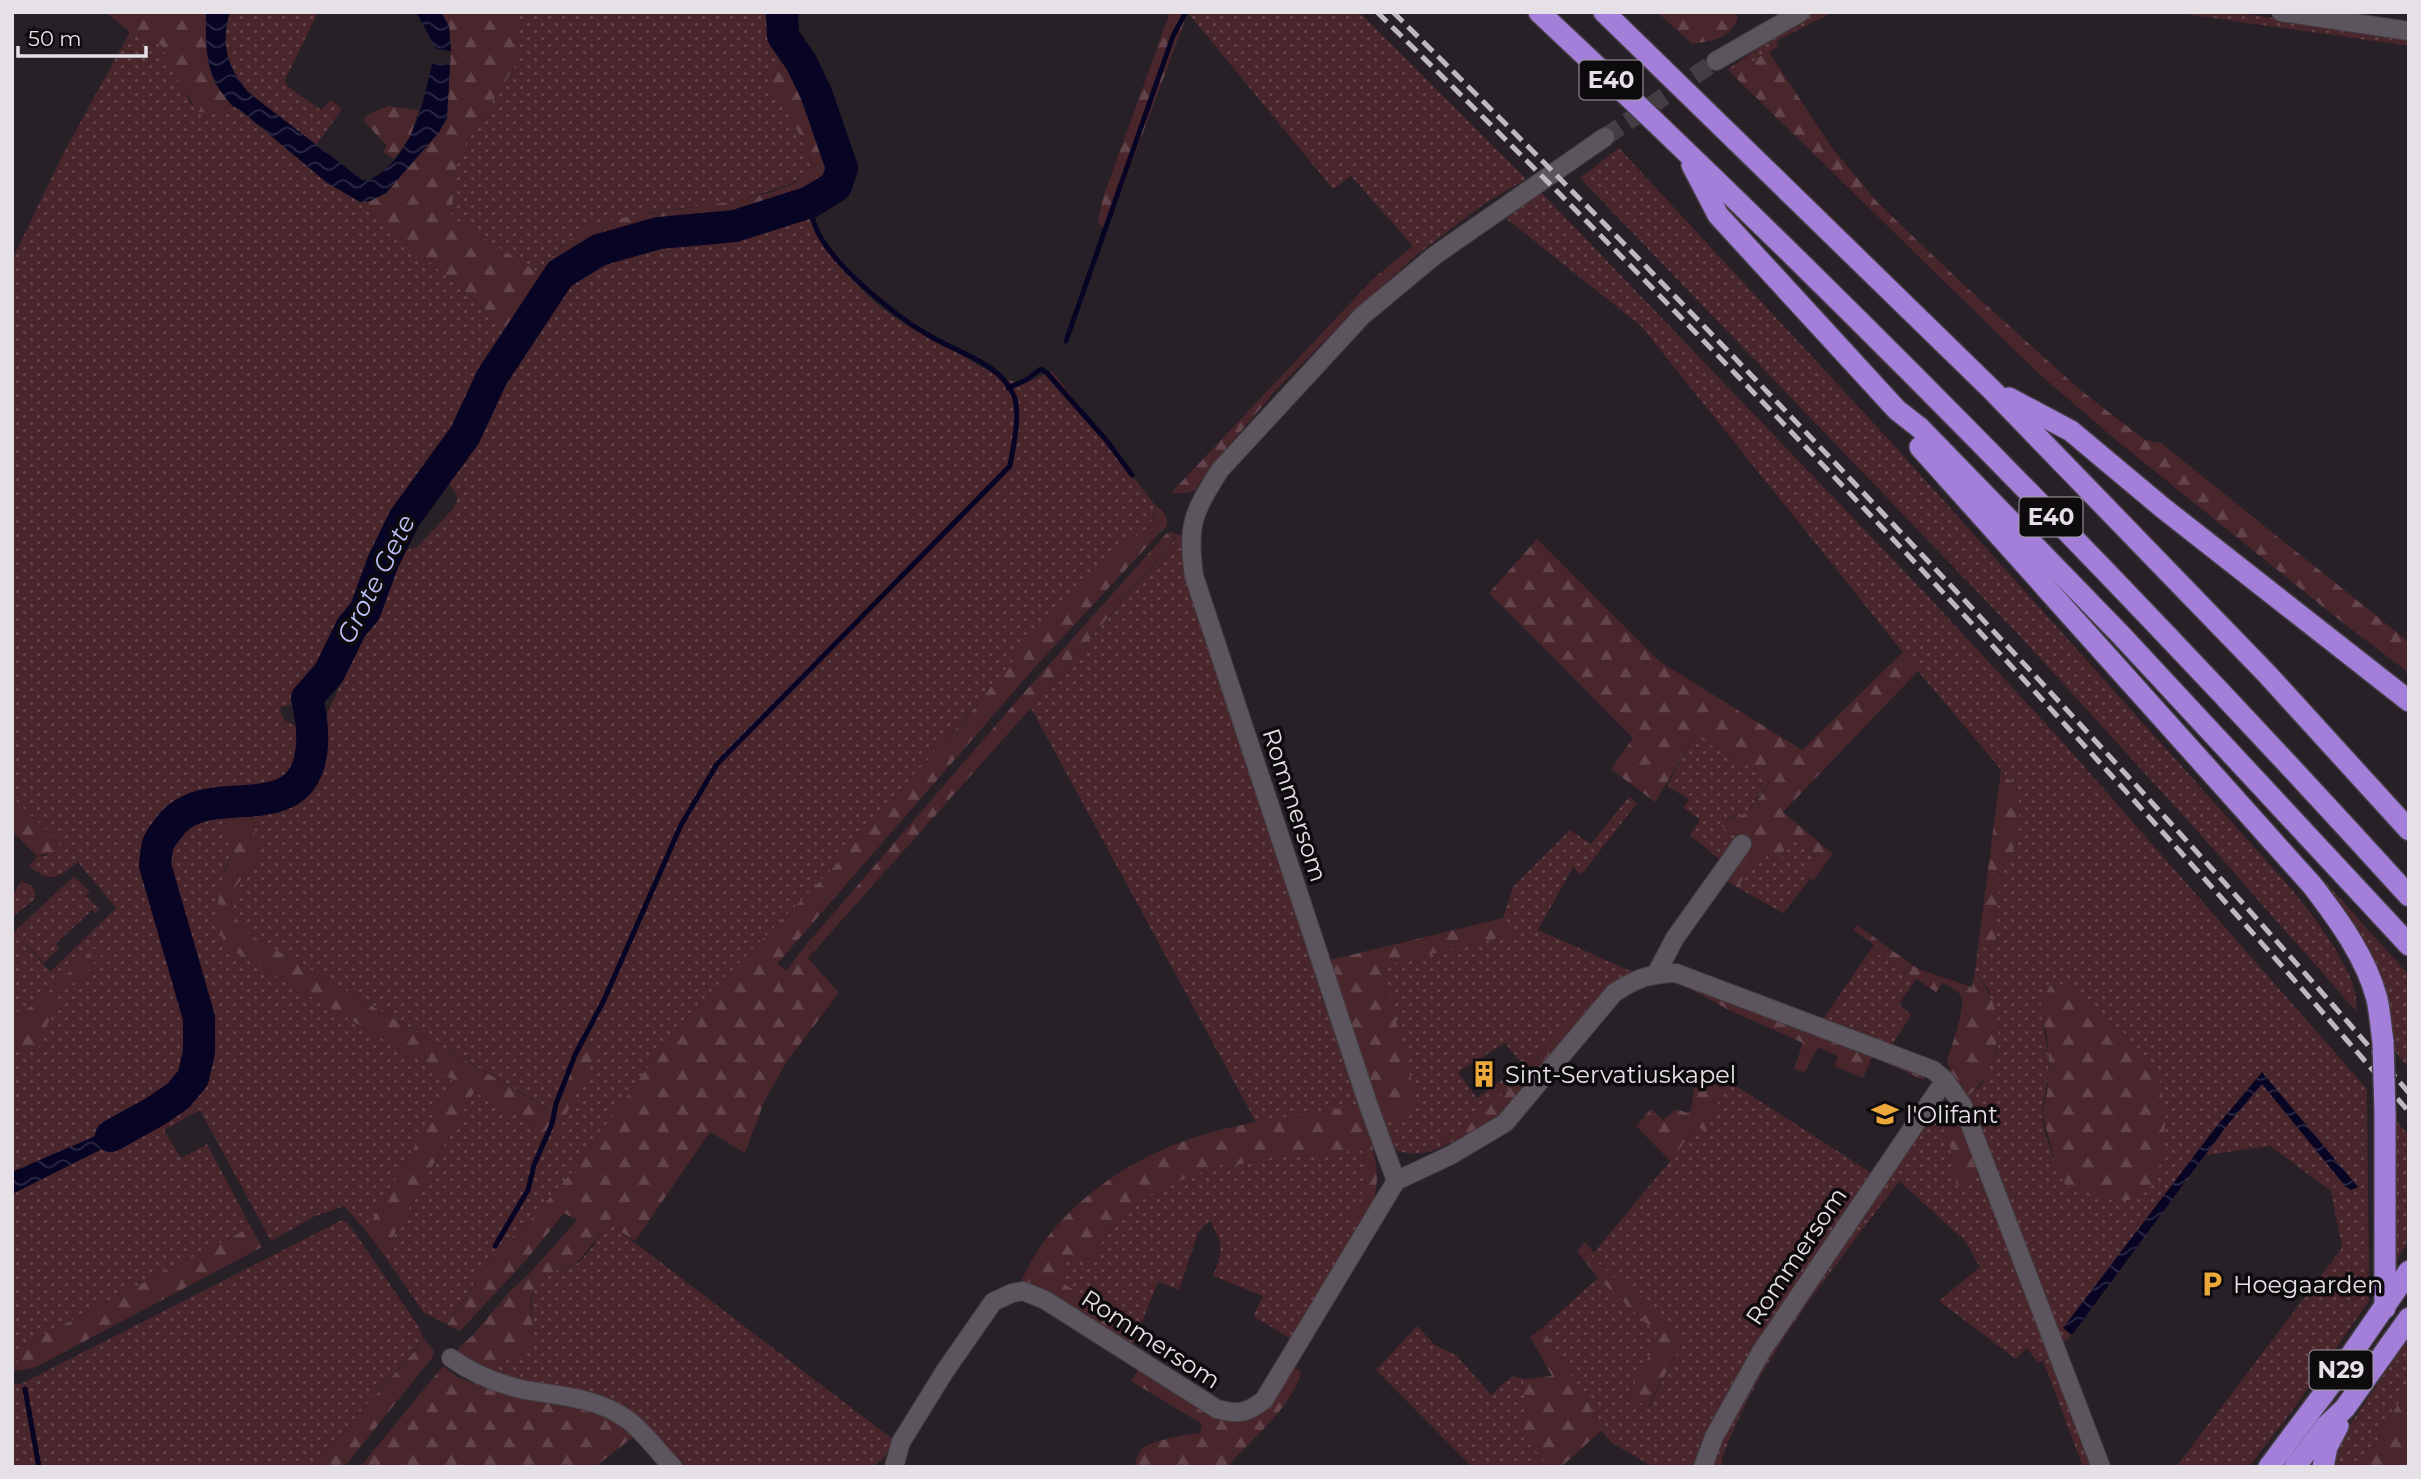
<svg xmlns="http://www.w3.org/2000/svg" width="2421" height="1479" font-family="Montserrat,sans-serif">
<style>
.grass{fill:url(#grass-dots);fill-rule:evenodd}
.forest{fill:url(#forest-firs)}
.water{fill:url(#water-waves)}
.lines{fill:none;stroke-linecap:round;stroke-linejoin:round}
.stream{stroke:#080524;stroke-width:5}
.river{stroke:#080524;stroke-width:32}
.minor-tunnel{stroke:#443d44;stroke-width:18;stroke-dasharray:18 9;stroke-linecap:butt}
.minor-casing{stroke:#433e43;stroke-width:20}
.highway-casing{stroke:#433e43;stroke-width:24}
.minor{stroke:#5d555d;stroke-width:18}
.highway{stroke:#a47fda;stroke-width:21}
.rail{stroke:#bdb9be;stroke-width:5;stroke-dasharray:14 7;stroke-linecap:butt}
.highway-bridge-casing{stroke:#433e43;stroke-width:24;stroke-linecap:butt}
.highway-bridge{stroke:#a47fda;stroke-width:21}
.labels{text-anchor:middle;dominant-baseline:central;stroke-width:7;stroke-linejoin:round;paint-order:stroke}
.shield{fill:#0e0b0e;stroke:#a4a1a5;stroke-width:2}
.shield-label{font-size:23px;font-weight:bold;fill:#e5e1e6}
.street-label{font-size:24px;fill:#e5e1e6;stroke:#0e0b0e}
.poi-label{font-size:24px;fill:#e5e1e6;stroke:#0e0b0e;text-anchor:start}
.water-label{font-size:26px;font-style:italic;fill:#bac0f5;stroke:#0e0b0e}
</style>
<defs>
<pattern id="grass-dots" width="8" height="8" patternUnits="userSpaceOnUse" patternTransform="scale(1.75)"><rect width="8" height="8" fill="#49252c"/><path d="M2 2h.1M6 6h.1" fill="none" stroke="#63444b" stroke-width="1.8" stroke-linecap="round"/></pattern>
<pattern id="forest-firs" width="22" height="20" patternUnits="userSpaceOnUse" patternTransform="scale(1.75)"><rect width="22" height="20" fill="#49252c"/><path d="M5 1l3.5 6h-7zM16 11l3.5 6h-7z" fill="#63444b"/></pattern>
<pattern id="water-waves" width="16" height="10" patternUnits="userSpaceOnUse" patternTransform="scale(1.75)"><rect width="16" height="10" fill="#080524"/><path d="M0 5q4-4 8 0t8 0" fill="none" stroke="#2c2944"/></pattern>
</defs>
<rect width="100%" height="100%" fill="#272027"/>
<g class="grass">
<path d="M 230,12 L 318,12 L 285,80 L 287,86 L 321,110 L 331,100 L 342,109 L 316,145 C 270,110 209,80 230,12 Z"/>
<polygon points="514,12 774,12 774,36 783,54 780,63 764,71 806,146 812,168 807,176 780,188 738,201 647,213 561,246 537,272 451,218 457,157 515,66 518,39"/>
<polygon points="1359,12 1526,179 1484,204 1419,253 1351,176 1333,189 1188,13"/>
<polygon points="1812,12 1833,12 1776,41 1779,46 1733,75 1728,69"/>
<polygon points="2172,12 2233,12 2409,38 2409,46"/>
<path d="M 130,32 L 161,45 L 191,104 L 213,113 L 232,106 L 239,109 L 326,182 L 360,202 L 510,331 L 475,390 L 452,441 L 416,491 L 407,498 L 389,525 L 362,603 L 345,625 L 329,661 L 295,704 L 281,707 C 278,720 291,725 301,727 C 312,745 294,770 282,785 C 239,796 176,785 156,836 C 151,847 147,856 147,868 L 194,1029 C 193,1045 192,1063 184,1077 C 166,1111 51,1155 12,1172 L 12,931 L 14,932 L 74,876 L 90,892 L 86,896 L 99,909 L 95,913 L 92,910 L 56,944 L 59,948 L 44,963 L 20,938 L 50,972 L 116,908 L 78,862 C 55,879 54,883 29,867 L 37,856 L 46,856 L 60,843 L 12,797 L 12,260 L 62,156 Z"/>
<path d="M 1619,148 L 1891,442 L 2288,885 C 2308,909 2364,978 2356,1011 L 2192,825 L 2016,632 L 1580,178 Z"/>
<path d="M 1540,191 L 1925,593 L 2059,738 L 2367,1089 L 2369,1301 L 2292,1411 L 2249,1467 L 2176,1467 L 2342,1248 L 2331,1191 L 2270,1146 L 2206,1155 L 2072,1335 L 2061,1345 L 1966,1097 L 1981,1086 L 1998,1046 L 1989,990 L 1975,971 L 1978,947 L 1995,948 L 1999,879 L 2016,844 L 2019,791 L 1918,671 L 1641,326 L 1503,216 ZM 2043,998 L 2107,1019 L 2121,1030 L 2157,1071 L 2166,1117 L 2066,1186 C 2058,1171 2040,1127 2042,1110 C 2045,1092 2050,1075 2048,1056 C 2047,1037 2039,1017 2043,998 Z"/>
<path d="M 806,214 C 825,245 855,287 884,310 C 907,327 933,340 959,354 C 977,364 996,378 1017,382 C 1029,384 1042,376 1052,371 L 1155,505 C 1158,527 1134,538 1118,549 L 920,768 L 836,865 L 693,1010 L 653,1060 L 573,1171 L 521,1231 L 502,1243 L 447,1324 L 424,1313 L 383,1254 L 474,1092 L 555,1136 L 580,1037 L 551,1110 L 249,934 L 233,915 L 236,886 L 258,857 L 252,807 L 282,807 L 305,790 L 314,773 L 328,711 L 360,644 L 376,617 L 396,553 L 417,547 L 454,508 L 458,496 L 448,483 L 455,474 L 494,397 L 524,343 L 577,273 L 644,248 L 688,243 L 747,231 Z"/>
<polygon points="1181,536 1185,551 1185,572 1359,1105 1257,1124 1031,708 1177,537"/>
<polygon points="1695,736 1772,779 1748,811 1739,817 1728,817 1723,828 1739,837 1719,859 1690,835 1700,820 1683,807 1689,800 1667,785"/>
<path d="M 1629,797 L 1637,803 L 1581,875 L 1573,867 L 1538,930 L 1633,972 L 1611,986 L 1582,1019 L 1574,1014 L 1527,1070 L 1505,1043 L 1458,1072 L 1477,1098 L 1505,1078 L 1511,1087 L 1468,1125 L 1441,1138 L 1444,1146 C 1426,1154 1414,1156 1395,1150 L 1387,1135 L 1382,1119 L 1381,966 L 1510,935 L 1503,918 L 1513,887 L 1570,830 L 1591,844 Z"/>
<path d="M 225,809 L 228,842 L 233,852 L 224,871 L 225,946 L 453,1080 L 366,1231 L 344,1206 L 313,1217 L 271,1241 L 200,1110 L 164,1130 L 181,1158 L 207,1144 L 251,1227 L 20,1347 L 15,1371 L 12,1369 L 12,1194 L 156,1122 L 192,1096 L 198,1085 L 206,1046 L 208,1029 L 204,1005 L 160,860 C 168,824 191,815 225,809 Z"/>
<polygon points="1791,838 1817,858 1805,874 1810,879 1783,913 1738,888 1750,863 1767,854 1781,860 1785,846"/>
<polygon points="2316,872 2409,975 2409,1068 2392,1048 2353,924"/>
<path d="M 21,881 C 31,885 36,887 35,899 L 12,917 L 12,896 Z"/>
<polygon points="1871,949 1916,979 1899,1004 1911,1015 1891,1046 1822,1021"/>
<polygon points="1727,1080 1873,1174 1696,1467 1653,1467 1612,1443 1604,1434 1591,1407 1542,1328 1598,1278 1661,1336 1627,1398 1649,1406 1683,1342 1591,1256 1670,1161 1697,1126 1706,1132"/>
<path d="M 1928,1114 L 1947,1128 L 1957,1186 L 1982,1173 L 2092,1467 L 2083,1467 L 2043,1361 L 2038,1363 L 2027,1348 L 2016,1359 L 1939,1301 L 1980,1267 L 1965,1241 L 1899,1181 C 1835,1268 1756,1359 1721,1462 L 1724,1467 L 1711,1467 L 1719,1441 L 1776,1337 Z"/>
<polygon points="2394,1119 2409,1135 2409,1240 2393,1267"/>
<path d="M 1361,1149 C 1372,1172 1364,1193 1353,1215 L 1365,1223 L 1294,1341 L 1253,1316 L 1263,1296 L 1213,1276 C 1223,1250 1224,1245 1210,1221 L 1199,1230 L 1179,1290 L 1158,1282 L 1131,1349 L 1113,1336 L 1121,1320 L 1057,1280 L 1069,1257 L 1092,1259 C 1102,1251 1102,1235 1111,1225 C 1138,1193 1185,1180 1222,1163 L 1224,1168 L 1284,1155 L 1318,1156 Z"/>
<polygon points="342,1220 348,1223 419,1327 423,1338 419,1345 312,1467 12,1467 12,1384 21,1384"/>
<path d="M 609,1223 L 895,1441 L 884,1458 L 872,1467 L 680,1467 L 611,1401 L 594,1393 L 543,1388 L 477,1367 L 534,1336 C 531,1308 525,1283 557,1270 C 564,1267 572,1267 578,1263 C 590,1253 599,1236 609,1223 Z"/>
<polygon points="1417,1326 1435,1345 1457,1356 1491,1395 1512,1376 1525,1379 1522,1389 1530,1410 1526,1421 1515,1428 1550,1467 1472,1467 1376,1370"/>
<polygon points="2409,1338 2409,1385 2362,1467 2332,1467 2342,1436"/>
</g>
<g class="forest">
<polygon points="105,12 206,12 206,39 215,84 232,106 213,113 198,112 179,82 161,45 130,32"/>
<path d="M 441,12 L 514,12 L 518,39 L 515,66 L 457,157 L 451,217 L 537,272 C 552,256 566,240 586,229 C 633,205 789,210 812,167 L 806,146 L 764,71 L 780,63 L 783,54 C 811,80 818,124 831,159 C 832,170 832,175 824,184 L 833,199 L 827,206 L 747,231 L 688,243 L 644,248 L 577,273 L 524,343 L 360,202 L 370,201 L 386,193 L 439,132 L 447,118 L 451,51 L 449,26 Z"/>
<polygon points="1170,12 1188,12 1106,232 1098,221 1104,195"/>
<path d="M 1657,12 L 1736,12 L 1738,19 C 1726,40 1715,40 1692,44 Z"/>
<polygon points="1768,51 1833,149 1879,204 1964,285 2079,389 2145,440 2161,443 2409,642 2409,673 2342,622 2116,440 2038,373 1733,75"/>
<polygon points="388,106 419,110 410,137 394,159 383,152 387,146 363,120 370,113"/>
<polygon points="1413,246 1419,253 1351,314 1276,390 1212,465 1196,489 1189,493 1171,493 1374,278"/>
<path d="M 1155,505 C 1162,510 1168,515 1167,525 L 1036,666 L 777,964 L 787,970 L 800,952 L 1021,696 L 1166,534 L 1172,532 L 1181,536 L 1176,537 L 1031,708 L 808,958 L 839,993 L 787,1061 L 764,1102 L 745,1153 L 710,1132 L 635,1241 L 609,1224 L 576,1264 L 555,1270 L 540,1282 L 532,1294 L 530,1306 L 534,1336 L 530,1349 L 488,1369 L 477,1367 L 458,1354 L 458,1348 L 472,1336 L 510,1291 L 529,1274 L 577,1220 L 564,1213 L 527,1259 L 460,1331 L 447,1325 L 502,1243 L 521,1231 L 573,1171 L 653,1060 L 693,1010 L 836,865 L 920,768 L 967,717 L 1035,633 L 1118,549 L 1145,530 L 1154,520 Z"/>
<path d="M 1537,539 L 1659,661 L 1802,750 L 1903,652 L 1918,671 L 1783,812 L 1833,854 L 1813,881 L 1804,874 L 1817,857 L 1791,839 L 1785,846 L 1781,860 L 1771,862 L 1766,854 L 1750,863 L 1738,888 L 1716,875 L 1725,864 L 1719,859 L 1738,837 L 1723,828 L 1720,820 C 1727,818 1731,818 1737,817 C 1751,814 1764,790 1772,779 L 1695,736 L 1655,802 L 1611,769 L 1633,738 L 1489,593 Z"/>
<polygon points="2001,770 2019,791 2019,825 2016,844 1999,879 1995,948 1978,947"/>
<polygon points="12,797 60,843 51,853 37,856 12,831"/>
<path d="M 252,807 L 258,857 L 236,886 L 233,915 L 249,934 L 550,1110 L 580,1036 C 592,1042 594,1046 594,1060 L 555,1136 L 474,1092 L 383,1254 L 366,1231 L 453,1080 L 225,946 C 212,913 218,884 233,852 L 228,843 L 225,809 Z"/>
<polygon points="1503,918 1510,935 1382,966 1414,1090 1412,1108 1402,1123 1382,1119 1330,960"/>
<path d="M 1857,925 L 1918,969 L 1972,987 L 1975,971 C 1996,1000 2006,1029 1991,1063 C 1985,1078 1980,1087 1966,1097 L 1948,1076 L 1951,1068 L 1949,1067 L 1947,1061 C 1951,1047 1966,1008 1961,996 C 1958,990 1948,986 1943,983 L 1936,992 L 1871,949 L 1874,945 L 1853,930 Z"/>
<polygon points="101,947 104,952 80,979 64,989 57,998 39,1048 12,1049 12,1012 25,1011 42,998 94,949"/>
<polygon points="1679,983 1926,1074 1924,1080 1872,1057 1863,1078 1834,1066 1838,1056 1818,1047 1805,1072 1794,1069 1803,1043 1729,1010"/>
<polygon points="2062,984 2083,998 2121,1030 2158,1072 2166,1117 2159,1170 2149,1190 2131,1200 2107,1200 2086,1195 2066,1186 2057,1169 2042,1113 2047,1093 2049,1064 2047,1036 2040,1011 2043,998 2050,986"/>
<polygon points="1574,1013 1582,1019 1506,1109 1484,1127 1444,1146 1441,1138 1468,1125 1511,1087 1505,1078 1523,1066 1528,1070"/>
<polygon points="1711,1069 1727,1080 1706,1132 1697,1126 1670,1161 1636,1126 1651,1109 1663,1120 1676,1109 1688,1113 1691,1110 1694,1088 1703,1088"/>
<polygon points="1940,1104 1953,1106 1957,1111 1982,1173 1957,1187 1947,1128 1928,1114 1933,1108"/>
<path d="M 1359,1105 C 1373,1150 1388,1177 1365,1223 L 1353,1215 C 1364,1193 1372,1172 1361,1149 L 1318,1156 L 1284,1155 L 1224,1168 L 1222,1164 C 1184,1180 1138,1194 1111,1225 C 1102,1235 1102,1251 1093,1259 L 1069,1257 L 1058,1280 L 1121,1320 L 1125,1329 L 1113,1336 L 1031,1283 L 1021,1282 C 1048,1217 1116,1166 1181,1142 C 1237,1121 1301,1116 1359,1105 Z"/>
<polygon points="251,1227 262,1247 36,1367 15,1371 20,1347"/>
<polygon points="1585,1242 1594,1253 1592,1257 1683,1342 1648,1406 1627,1398 1660,1336 1598,1278 1577,1251"/>
<path d="M 1542,1328 L 1591,1407 L 1602,1430 L 1561,1467 L 1550,1467 L 1515,1428 C 1544,1408 1514,1401 1525,1379 L 1552,1376 L 1530,1337 Z"/>
<polygon points="423,1338 434,1351 432,1358 344,1467 312,1467 419,1346"/>
<polygon points="443,1366 457,1377 501,1393 531,1393 596,1404 634,1436 595,1467 360,1467"/>
<path d="M 1290,1367 L 1300,1370 L 1301,1374 C 1287,1413 1253,1437 1227,1467 L 1133,1467 C 1136,1462 1138,1455 1140,1451 C 1147,1440 1188,1435 1200,1433 L 1202,1424 L 1131,1381 L 1139,1369 L 1217,1419 L 1239,1421 L 1258,1416 Z"/>
<polygon points="2409,1385 2409,1467 2362,1467"/>
</g>
<g class="water">
<path d="M 206,12 L 230,12 C 220,44 227,68 248,92 L 362,180 C 370,181 375,177 382,172 C 415,146 423,102 432,64 L 450,65 L 447,118 L 439,132 L 386,193 L 370,201 L 360,202 L 326,182 L 239,109 C 231,106 228,101 223,94 C 204,69 206,42 206,12 Z"/>
<polygon points="416,12 441,12 449,26 451,51 436,49"/>
<polygon points="2262,1072 2358,1187 2351,1190 2345,1186 2262,1084 2229,1123 2072,1335 2063,1328 2216,1127"/>
<polygon points="142,1111 156,1122 12,1194 12,1172 100,1134"/>
</g>
<g class="lines">
<g class="stream">
<polyline points="1066,341 1173,36 1186,12"/>
<polyline points="1008,388 1026,380 1041,369 1047,373 1107,441 1132,475"/>
<path d="M 495,1246 L 528,1190 L 534,1165 L 552,1124 L 556,1104 L 575,1055 L 604,1000 L 681,825 L 717,764 L 1010,466 C 1013,448 1021,414 1014,396 C 1001,363 956,352 928,335 C 894,315 826,261 814,223 C 812,216 812,209 810,202"/>
<polyline points="25,1389 39,1467"/>
</g>
<path class="river" d="M 111,1136 L 156,1111 L 178,1096 L 193,1078 L 199,1052 L 199,1018 L 155,865 C 156,859 156,850 158,844 C 160,839 164,834 167,830 C 195,788 250,811 287,792 C 319,775 314,727 307,698 L 329,673 L 351,628 L 365,611 L 383,562 L 404,519 L 465,435 L 492,377 L 560,274 L 599,250 L 659,233 L 735,226 L 810,202 L 836,186 L 842,168 L 816,93 L 801,62 L 783,36 L 782,12"/>
<polyline class="minor-tunnel" points="1605,137 1716,61"/>
<defs>
<g id="minor">
<polyline points="2281,12 2409,31"/>
<polyline points="1716,61 1801,12"/>
<polyline points="1656,974 1675,938 1742,844"/>
<path d="M 1396,1181 L 1368,1104 L 1194,576 C 1187,524 1193,513 1220,470 L 1362,316 L 1434,256 L 1605,137"/>
<path d="M 451,1358 C 473,1374 498,1384 525,1390 C 560,1396 597,1397 628,1420 C 644,1432 658,1452 673,1467"/>
<path d="M 894,1467 L 901,1442 L 945,1371 L 993,1302 L 1012,1293 L 1023,1291 L 1045,1300 L 1217,1409 C 1239,1415 1247,1413 1264,1400 L 1396,1181 L 1451,1155 L 1505,1123 L 1614,993 C 1637,978 1648,974 1676,973 L 1933,1070 L 1945,1080 L 1963,1106 L 2101,1467"/>
<polyline points="1703,1467 1714,1437 1761,1352 1945,1080"/>
</g>
<g id="highway">
<path d="M 1539,12 C 1841,295 2131,590 2409,896"/>
<polyline points="1604,12 1991,389 2267,674 2409,830"/>
<polyline points="1692,165 1718,215 1897,410 1920,428 2121,635 2409,945"/>
<polyline points="2009,398 2071,431 2163,508 2409,701"/>
<path d="M 1920,447 L 2312,885 C 2338,919 2366,957 2377,999 C 2380,1013 2381,1028 2383,1042"/>
<polyline points="2385,1308 2385,1113"/>
<polyline points="2269,1467 2331,1384 2409,1271"/>
<polyline points="2295,1467 2326,1426 2345,1408 2409,1318"/>
<polyline points="2323,1467 2327,1447 2338,1426"/>
</g>
</defs>
<use href="#minor" class="minor-casing"/>
<use href="#highway" class="highway-casing"/>
<use href="#minor" class="minor"/>
<use href="#highway" class="highway"/>
<g class="rail">
<path d="M 1377,12 C 1736,365 2081,731 2409,1112"/>
<path d="M 1393,12 C 1590,206 1781,404 1970,606 C 2119,765 2267,927 2409,1093"/>
</g>
<defs>
<polyline id="highway-bridge" points="2383,1042 2385,1113"/>
</defs>
<use href="#highway-bridge" class="highway-bridge-casing"/>
<use href="#highway-bridge" class="highway-bridge"/>
</g>
<defs>
<symbol id="building-bare" viewBox="-9 -9 18 18"><path d="M-4-6H4V6H1V3H-1V6H-4ZM-2.5-4.3h1.7v1.8h-1.7ZM.8-4.3h1.7v1.8H.8ZM-2.5-1h1.7V.8h-1.7ZM.8-1h1.7V.8H.8Z" fill="#eca93a" stroke="#0e0b0e" stroke-width="2.5" paint-order="stroke"/></symbol>
<symbol id="school-bare" viewBox="-9 -9 18 18"><path d="M0-5L7-2L0 1L-7-2ZM-4 1L0 2.5L4 1V4Q0 6-4 4Z" fill="#eca93a" stroke="#0e0b0e" stroke-width="2.5" paint-order="stroke"/></symbol>
<symbol id="parking-bare" viewBox="-9 -9 18 18"><path d="M-3.5-5.5H1a3.5 3.5 0 0 1 0 7H-1V5.5H-3.5ZM-1-3.4V-.6H.8a1.4 1.4 0 0 0 0-2.8Z" fill="#eca93a" stroke="#0e0b0e" stroke-width="2.5" paint-order="stroke"/></symbol>
</defs>
<g fill-rule="evenodd">
<use href="#building-bare" x="1465" y="1055" width="38" height="38"/>
<use href="#school-bare" x="1866" y="1095" width="38" height="38"/>
<use href="#parking-bare" x="2193" y="1265" width="38" height="38"/>
</g>
<g class="labels">
<g class="shield">
<rect x="1579.5" y="60.5" width="63" height="39" rx="5"/>
<rect x="2019.5" y="497.5" width="63" height="39" rx="5"/>
<rect x="2309.5" y="1350.5" width="63" height="39" rx="5"/>
</g>
<g class="shield-label">
<text x="1611" y="80">E40</text>
<text x="2051" y="517">E40</text>
<text x="2341" y="1370">N29</text>
</g>
<g class="street-label">
<text transform="translate(1295 805) rotate(72)">Rommersom</text>
<text transform="translate(1796 1256) rotate(-56)">Rommersom</text>
<text transform="translate(1151 1339) rotate(33)">Rommersom</text>
</g>
<g class="poi-label">
<text x="1505" y="1074">Sint-Servatiuskapel</text>
<text x="1906" y="1114">l'Olifant</text>
<text x="2233" y="1284">Hoegaarden</text>
</g>
<g class="water-label">
<text transform="translate(376 579) rotate(-63)">Grote Gete</text>
</g>
</g>
<rect width="2421" height="1479" fill="none" stroke="#e5e1e6" stroke-width="28"/>
<path d="M18 46v10h128v-10" fill="none" stroke="#e5e1e6" stroke-width="3.5"/>
<text x="28" y="46" font-size="21" fill="#e5e1e6" stroke="#0e0b0e" stroke-width="5" paint-order="stroke">50 m</text>
</svg>
